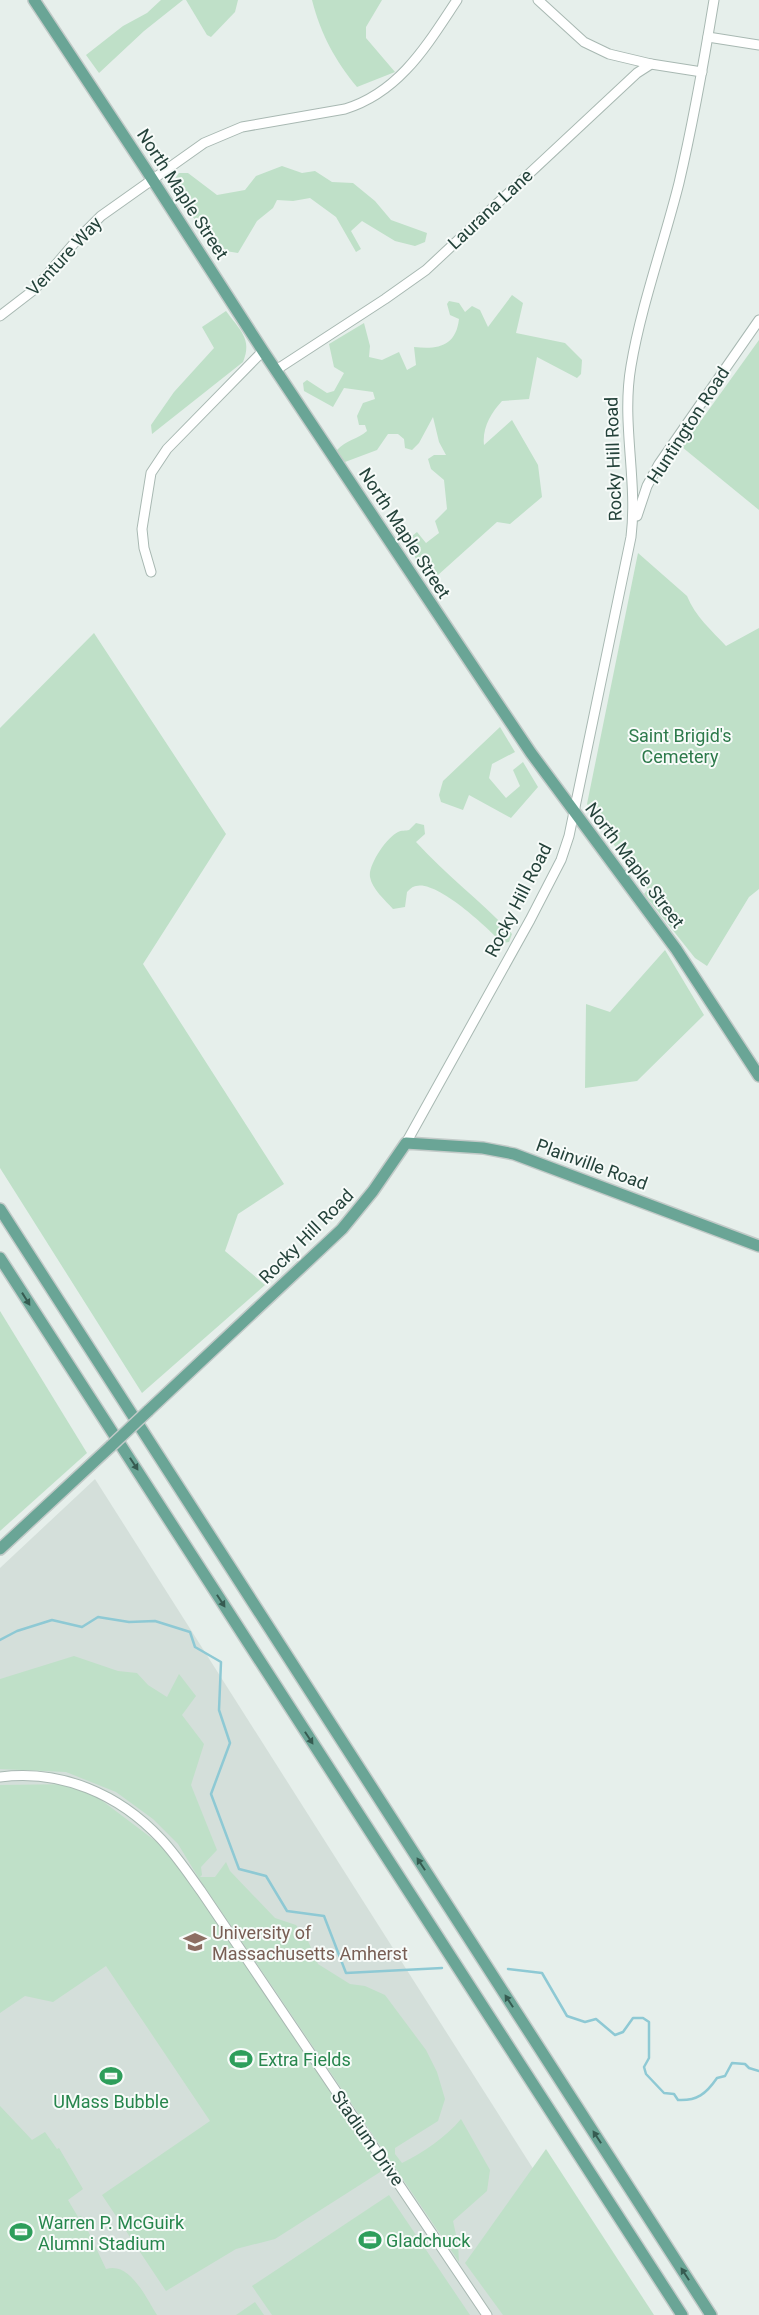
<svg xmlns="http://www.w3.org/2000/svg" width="759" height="2315" font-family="Roboto,sans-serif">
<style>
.built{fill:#d4dfda}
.green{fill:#bfe0c8}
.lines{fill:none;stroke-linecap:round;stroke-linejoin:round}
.stream{stroke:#8ec9d4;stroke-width:2.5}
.minor-casing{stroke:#a8b8b2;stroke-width:11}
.major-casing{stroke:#c2cac8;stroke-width:14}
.minor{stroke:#fff;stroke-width:9}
.major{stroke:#6aa596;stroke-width:11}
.major-bridge-casing{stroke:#c2cac8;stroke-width:14;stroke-linecap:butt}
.major-bridge{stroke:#6aa596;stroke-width:11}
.oneway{fill:#365b51}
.labels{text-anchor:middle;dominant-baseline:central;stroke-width:4;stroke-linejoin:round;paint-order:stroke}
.street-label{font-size:18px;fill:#24423a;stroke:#f7fbf9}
.park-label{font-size:18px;fill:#2d7a4b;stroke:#f7fbf9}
.education-label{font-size:18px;fill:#785e54;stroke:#f7fbf9;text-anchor:start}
.leisure-label{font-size:18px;fill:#27864d;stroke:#f7fbf9;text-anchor:start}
</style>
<rect width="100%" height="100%" fill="#e6efeb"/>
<polygon class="built" points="95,1479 626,2315 0,2315 0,1568"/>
<g class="green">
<polygon points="161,0 183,0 144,31 99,73 86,55 123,26 147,13"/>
<polygon points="186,0 238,0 235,12 211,37 207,35"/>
<path d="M 312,0 L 382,0 L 366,27 L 366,38 L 395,72 L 357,87 C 335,60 321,35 312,0 Z"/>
<polygon points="282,166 302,173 315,171 332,182 353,183 375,201 391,220 427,233 425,242 415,246 395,241 362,221 351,231 361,249 356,252 336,217 310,198 293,201 277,200 273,208 257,221 238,253 213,249 172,183 179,173 188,173 217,195 245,190 256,176"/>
<path d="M 512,295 L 523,303 L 516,333 L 565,343 L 582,360 L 581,374 L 577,378 L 537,357 L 529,399 L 502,401 C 491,413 482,428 484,445 L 512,420 L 538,465 L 542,497 L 510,524 L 497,522 L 438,575 L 420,565 L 405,542 L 417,532 L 426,543 L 439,533 L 435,521 L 447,509 L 444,480 L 431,469 L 428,459 L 434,455 L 446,455 L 439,442 L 433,417 L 419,443 L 412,450 L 405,448 L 404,439 L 398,434 L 388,434 L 377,450 L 345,462 L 338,459 L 337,450 C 346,440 358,439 367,431 L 365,425 L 359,425 L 357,416 L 363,403 L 375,399 L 373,392 L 344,388 L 333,407 L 304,391 L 303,383 L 307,380 L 327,393 L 334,391 L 344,373 L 334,367 L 329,344 L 364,323 L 370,346 L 369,357 L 382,360 L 399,352 L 407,370 L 416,365 L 414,347 C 438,350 456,346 459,319 L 450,315 L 447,304 L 449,301 L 459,303 L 465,312 L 472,306 L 480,310 L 488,327 Z"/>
<path d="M 226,311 C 239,329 253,339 243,362 L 152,434 L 151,425 L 174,392 L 214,348 L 202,327 Z"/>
<polygon points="759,340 759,510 682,447"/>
<path d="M 638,553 L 687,596 C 695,616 712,631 726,646 L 759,628 L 759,889 L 749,897 L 707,966 L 695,958 L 644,894 L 648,889 L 620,854 L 587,804 Z"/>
<polygon points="94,633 226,834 143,964 284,1184 238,1214 225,1251 265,1285 142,1393 0,1168 0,728"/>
<polygon points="500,727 515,752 492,764 489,778 506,798 520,786 513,770 523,762 538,787 511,818 469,795 463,810 441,802 439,795 443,781"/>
<path d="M 416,823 L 424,825 L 425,834 L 416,842 C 446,875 482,902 512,934 L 509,942 L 502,943 C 488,928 437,880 416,886 C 413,886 409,890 407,892 L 405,907 L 393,909 C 385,900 372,889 370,877 C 368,865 387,837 398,832 C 401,830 406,831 409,830 Z"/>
<polygon points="665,950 704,1015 637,1081 585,1088 586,1004 610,1012"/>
<polygon points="0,1311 87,1453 0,1531"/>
<path d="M 74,1656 L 118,1671 L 137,1673 L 148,1685 L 167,1697 L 179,1674 L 196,1696 L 182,1715 L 204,1744 L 191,1785 L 217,1850 L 201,1867 L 202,1875 L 200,1877 L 215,1877 L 226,1862 L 230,1871 L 275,1918 L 296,1925 L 308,1941 L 318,1964 L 350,1984 L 365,1986 L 385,1995 L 426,2050 L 437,2072 L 445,2099 L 438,2121 L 395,2148 L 395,2154 L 402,2163 C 424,2152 445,2138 461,2119 L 490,2170 L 487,2191 L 453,2221 L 458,2244 L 459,2262 L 198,1877 L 178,1844 L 153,1819 L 116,1792 L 66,1772 L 0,1769 L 0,1679 Z"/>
<polygon points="80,1784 174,1855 388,2167 275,2239 236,2249 166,2291 102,2195 210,2121 106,1966 53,2002 25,1996 0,2013 0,1785"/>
<path d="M 0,2106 L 32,2140 L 45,2132 L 57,2149 L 59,2148 L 83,2189 L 68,2200 L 78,2217 L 81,2216 L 106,2269 C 130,2261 146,2298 157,2315 L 0,2315 Z"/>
<polygon points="546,2149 654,2315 503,2315 465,2263"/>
<polygon points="389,2195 470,2315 272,2315 252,2286"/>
<polygon points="255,2302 264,2315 236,2315"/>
</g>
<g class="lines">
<g class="stream">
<polyline points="0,1640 17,1631 52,1620 82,1627 98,1617 129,1622 155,1621 190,1632 195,1647 221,1662 219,1710 230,1743 211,1794 239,1869 266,1876 287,1911 324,1916 346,1973 442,1968"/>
<path d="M 508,1969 L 542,1973 L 567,2016 L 585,2022 L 596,2019 L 615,2035 L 623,2032 L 633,2018 L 643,2018 L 649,2022 L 649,2058 L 644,2067 L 646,2074 L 664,2093 L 674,2094 L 678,2100 C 697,2101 706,2094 717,2078 L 725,2076 L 732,2063 L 745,2064 L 749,2068 L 759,2071"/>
</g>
<defs>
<g id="minor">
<polyline points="538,0 584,42 609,54 651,64"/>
<polyline points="708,37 759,45"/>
<path d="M 0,316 L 35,289 L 76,241 L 101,216 L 204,143 L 242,127 L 345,109 C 400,92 427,45 457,0"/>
<polyline points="276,370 385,299 426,270 637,73 651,64 702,72"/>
<polyline points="637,516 647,486 659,464 759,320"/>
<polyline points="151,572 144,548 142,529 151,473 167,449 263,351"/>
<path d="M 406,1143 L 530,920 L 561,860 L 569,836 L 631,537 C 638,480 621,423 631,366 C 641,306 664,243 679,183 C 693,123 704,61 714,0"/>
<path d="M 0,1777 C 61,1769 119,1794 161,1839 C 176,1855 188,1873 201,1891 L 487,2315"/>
</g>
<g id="major">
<polyline points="34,0 145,168 263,351 488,689 531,753 676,949 759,1076"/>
<polyline points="0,1209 711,2315"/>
<polyline points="0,1258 682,2315"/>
<polyline points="148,1411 342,1229 373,1191 406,1143 483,1148 514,1154 759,1246"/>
<polyline points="0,1549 111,1446"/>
</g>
</defs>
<use href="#minor" class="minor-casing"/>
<use href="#major" class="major-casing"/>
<use href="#minor" class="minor"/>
<use href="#major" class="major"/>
<defs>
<polyline id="major-bridge" points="111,1446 148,1411"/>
</defs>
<use href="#major-bridge" class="major-bridge-casing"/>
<use href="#major-bridge" class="major-bridge"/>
</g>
<defs><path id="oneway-solid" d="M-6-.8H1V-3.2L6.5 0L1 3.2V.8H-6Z" transform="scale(1.25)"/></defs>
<g class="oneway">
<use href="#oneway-solid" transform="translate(26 1299) rotate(58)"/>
<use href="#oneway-solid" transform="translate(134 1464) rotate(57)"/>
<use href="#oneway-solid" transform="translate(221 1601) rotate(57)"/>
<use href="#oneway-solid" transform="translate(309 1738) rotate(57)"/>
<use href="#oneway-solid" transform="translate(421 1864) rotate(-123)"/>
<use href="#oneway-solid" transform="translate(509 2001) rotate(-123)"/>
<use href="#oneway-solid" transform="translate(597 2137) rotate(-123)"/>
<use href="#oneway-solid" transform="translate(685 2274) rotate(-123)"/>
</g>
<defs>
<symbol id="university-bare" viewBox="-9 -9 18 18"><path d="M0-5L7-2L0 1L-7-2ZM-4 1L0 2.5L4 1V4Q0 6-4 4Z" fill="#8d6e63" stroke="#f7fbf9" stroke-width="2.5" paint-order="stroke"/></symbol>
<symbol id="stadium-bare" viewBox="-9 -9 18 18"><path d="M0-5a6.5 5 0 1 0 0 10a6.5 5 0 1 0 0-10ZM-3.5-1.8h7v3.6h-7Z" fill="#2e9e5b" stroke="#f7fbf9" stroke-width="2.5" paint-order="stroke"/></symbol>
</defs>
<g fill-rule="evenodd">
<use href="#university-bare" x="179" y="1926" width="32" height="32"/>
<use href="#stadium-bare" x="225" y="2043" width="32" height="32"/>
<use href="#stadium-bare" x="95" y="2060" width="32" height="32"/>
<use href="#stadium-bare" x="5" y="2216" width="32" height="32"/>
<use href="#stadium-bare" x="354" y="2224" width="32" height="32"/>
</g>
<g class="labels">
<g class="street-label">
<text transform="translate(183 194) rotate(57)">North Maple Street</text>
<text transform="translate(490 209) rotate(-43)">Laurana Lane</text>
<text transform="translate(64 256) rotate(-47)">Venture Way</text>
<text transform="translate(688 425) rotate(-57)">Huntington Road</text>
<text transform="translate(613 459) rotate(-92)">Rocky Hill Road</text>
<text transform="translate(405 533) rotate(57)">North Maple Street</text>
<text transform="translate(635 865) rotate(53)">North Maple Street</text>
<text transform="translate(518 900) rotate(-63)">Rocky Hill Road</text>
<text transform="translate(592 1164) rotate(20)">Plainville Road</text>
<text transform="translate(306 1236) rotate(-45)">Rocky Hill Road</text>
<text transform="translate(368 2138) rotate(55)">Stadium Drive</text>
</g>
<g class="park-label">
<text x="680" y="735">Saint Brigid's<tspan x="680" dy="21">Cemetery</tspan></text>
</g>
<g class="education-label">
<text x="212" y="1932">University of<tspan x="212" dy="21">Massachusetts Amherst</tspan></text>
</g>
<g class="leisure-label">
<text x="258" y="2059">Extra Fields</text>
<text x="111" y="2101" text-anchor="middle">UMass Bubble</text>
<text x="38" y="2222">Warren P. McGuirk<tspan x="38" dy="21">Alumni Stadium</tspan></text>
<text x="386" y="2240">Gladchuck</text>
</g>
</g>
</svg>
